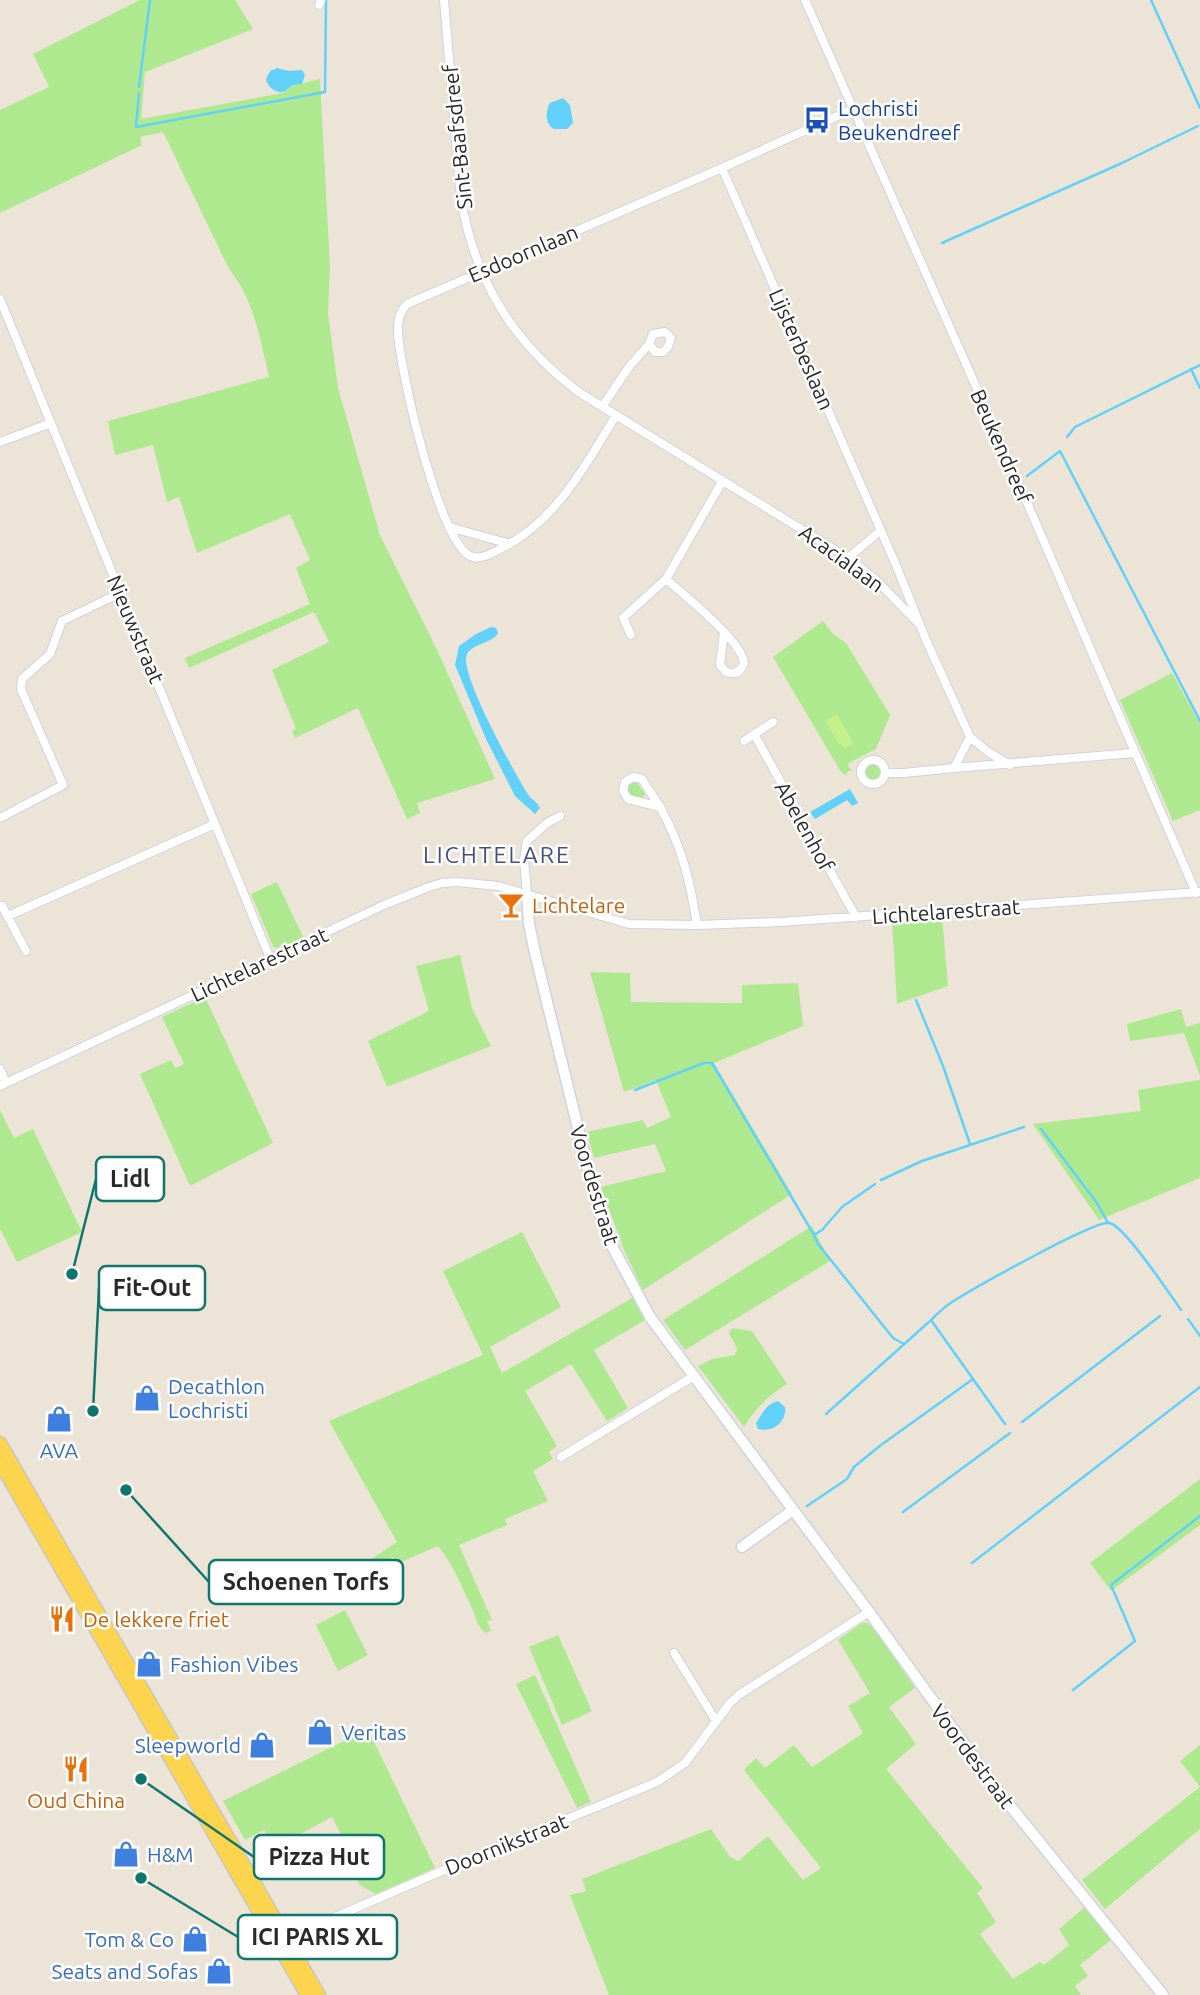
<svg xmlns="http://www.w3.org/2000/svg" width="1200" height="1995" font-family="Ubuntu,sans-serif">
<rect width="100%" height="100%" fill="#ede4d8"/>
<path fill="#aee98f" d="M140,0H235L253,29L145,72L141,119L283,93L292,86L320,79L330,267L328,313L338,388L380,535L438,652L495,779L417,803L420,813L407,819L358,708L295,738L292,731L296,729L272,670L329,642L314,612L189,668L185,658L310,604L296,568L310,560L290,514L197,553L179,497L167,502L153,445L115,455L108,421L269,377C260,337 254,300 228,267L163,132L140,137L142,145L0,213V110L49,87L33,54Z
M823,621L834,635L846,643L890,715L876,749L849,763L848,766L852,771H848L846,775L841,772L773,657Z
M1172,673L1200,724V810L1173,821L1120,700Z
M865 772a8 8 0 1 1 16 0a8 8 0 1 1-16 0Z
M632,781H636L645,794L643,798L629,796L626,786Z
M277,882L304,939L276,948L273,946L251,894Z
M942,916L948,986L897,1004L892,921Z
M460,955L472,1008L491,1046L387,1087L368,1041L429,1011L416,966Z
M590,972L630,973L631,1002L742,1003V985L798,983L803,1026L714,1063L792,1194L643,1290L624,1250L601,1187L666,1171L655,1144L594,1158L587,1132L643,1120L647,1128L671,1117L656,1080L624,1092Z
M205,997L273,1143L190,1186L140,1074L171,1060L175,1068L184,1064L162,1017Z
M1181,1009L1186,1027L1200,1023V1076L1184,1033L1130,1041L1127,1024Z
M1200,1080V1178L1099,1220L1033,1124L1141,1111L1138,1090Z
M0,1110L14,1138L33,1129L82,1232L17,1262L0,1229Z
M812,1226L830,1261L685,1350L663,1320Z
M522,1232L561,1307L490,1347L502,1373L634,1297L647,1319L594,1350L628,1408L607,1421L571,1364L525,1391L557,1446L549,1452L553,1459L533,1471L548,1501L505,1519L507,1525L459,1545L492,1620L487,1621L491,1631L485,1633C477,1626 476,1618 472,1608C462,1587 453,1564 438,1546L401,1562L393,1557L302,1605L397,1542L329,1421L483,1355L443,1271Z
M732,1328L752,1331L787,1384C768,1396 756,1407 744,1427L698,1366L712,1359L735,1355L737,1349L729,1333Z
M1200,1479V1525L1111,1591L1090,1563Z
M345,1610L368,1655L338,1671L316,1625Z
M862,1623H867L873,1627L915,1688L889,1707L916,1744L886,1769L983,1888L977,1893L996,1922L980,1934L1013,1979L1040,1962L1044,1965L1069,1945L1059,1929L1085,1907L1112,1939L1080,1965L1088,1976L1075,1986L1081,1995H609L570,1895L586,1891L582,1879L711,1829L730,1857L738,1861L768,1836L803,1880L821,1868L744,1770L756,1758L765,1768L794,1745L812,1767L863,1733L848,1706L870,1693L838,1640Z
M558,1635L592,1711L562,1725L529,1647Z
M535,1675L591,1802L577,1808L516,1684Z
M368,1729L435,1868L376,1894L360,1885L339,1847L345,1842L332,1817L274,1848L264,1830L245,1840L223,1801Z
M1200,1745V1829L1105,1909L1082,1880L1200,1787L1180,1761Z"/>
<path fill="#c5f18a" d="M837,714L853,743L845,748L838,743L826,721Z"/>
<path fill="#61d1f9" d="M277,68L289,71L302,70L305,75L302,84L293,85L284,92C276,93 268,88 266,79L270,71Z
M563,98L570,105L573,123L567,129H554C545,124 545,112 550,103Z
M491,627L496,628L498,633C492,644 473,643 467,654C458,672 515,773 527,793C531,800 537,801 540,808L535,814L515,796L486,739L455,665L459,646L476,634Z
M850,789L858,803L852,806L847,800L815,819L810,812Z
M778,1401L785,1407C787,1422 773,1433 758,1429L756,1423C762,1414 766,1404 778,1401Z"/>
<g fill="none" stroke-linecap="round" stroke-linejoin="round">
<path stroke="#61d1f9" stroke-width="2.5" d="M1151,0L1200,108
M139,87L150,0
M139,93L136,127L325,92L326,0
M942,243L1122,163L1198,126
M1191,369L1200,388
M1067,437L1075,427L1200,365
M1027,476L1060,451L1200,721
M916,1000L943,1066L970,1144
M635,1090L704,1063H712L814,1235L818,1244L893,1338L904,1344
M1041,1129L1097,1203L1108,1223
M881,1180L922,1161L1024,1127
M814,1235L822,1230L842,1207L875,1184
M1188,1319L1200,1336
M973,1379L1005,1424
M826,1414L930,1321
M1022,1422L1160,1316
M807,1506L847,1479L854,1467L881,1445L973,1379L931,1320C938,1313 944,1307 952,1302C971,1290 1096,1219 1110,1223C1126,1228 1169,1293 1181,1310
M903,1512L1010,1433
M972,1563L1200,1387
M1073,1690L1135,1641L1111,1585L1200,1516"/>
<g stroke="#ced2e3" stroke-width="10">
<path id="street" d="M444,0L461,200C476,282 512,342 580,393L848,558L876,580L920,625
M805,0L1016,477L1196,893
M319,5L321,0
M722,168L896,565L926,640L970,737L954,768L903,773H886
M0,299L270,958
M602,407L629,367L649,344L653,334L665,332L671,338L668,347L663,352H655L649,344
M616,415C585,467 554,524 498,550C490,554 482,559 473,557C441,552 397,361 398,328C398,318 400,311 407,304L722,168L853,109
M0,442L51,423
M449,527L510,544
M848,558L880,531
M666,579C684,595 742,641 744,663C741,672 735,675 726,672L720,665L724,632
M631,635L623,618L666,579L722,482
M754,734L856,917
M970,737L988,752L1010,765
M744,741L773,722
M861 772a12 12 0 1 1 24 0a12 12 0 1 1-24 0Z
M954,768L1134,753
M660,807L642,779L633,777L625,782L623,791L628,799L660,807C682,847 690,880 697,925
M0,818L63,785L21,689L22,679L50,654L62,621L120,593
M527,894L524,860L527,841L547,823L560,816
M2,906L26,951
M8,916L215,824
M0,1069L6,1083
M0,1086L384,905L426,888L442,883L457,882L498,886L629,924L697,925L781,922L1200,892
M561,1457L694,1376
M674,1653L716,1721
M284,1939L472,1858L657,1782L685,1763L730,1703L740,1694L869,1612"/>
</g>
<g stroke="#ced2e3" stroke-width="13">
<path id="secondary" d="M527,894L529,924L536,957L598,1210L611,1244L650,1317L869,1612L995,1787L1163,1995
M742,1547L793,1510"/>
</g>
<g stroke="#c7c7c7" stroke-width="15">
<path id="primary" d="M0,1443L319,1995
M0,1463L307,1995"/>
</g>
<use href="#street" stroke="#fff" stroke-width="8"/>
<use href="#secondary" stroke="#fff" stroke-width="10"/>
<use href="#primary" stroke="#fdd44d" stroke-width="12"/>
</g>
<defs>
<g id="bus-bare" transform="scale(2.1)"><path d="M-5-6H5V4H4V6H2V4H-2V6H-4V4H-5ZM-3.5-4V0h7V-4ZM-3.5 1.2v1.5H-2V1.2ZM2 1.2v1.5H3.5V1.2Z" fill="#1a4fb4" stroke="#fff" stroke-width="2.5" paint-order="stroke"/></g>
<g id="bar-bare" transform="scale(2.1)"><path d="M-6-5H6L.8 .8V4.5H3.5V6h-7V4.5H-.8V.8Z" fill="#e8710a" stroke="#fff" stroke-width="2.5" paint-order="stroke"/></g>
<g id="shop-bare" transform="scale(2.1)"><path d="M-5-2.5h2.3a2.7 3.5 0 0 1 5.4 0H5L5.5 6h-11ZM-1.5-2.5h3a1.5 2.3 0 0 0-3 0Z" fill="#3f7fe0" stroke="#fff" stroke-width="2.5" paint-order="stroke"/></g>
<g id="restaurant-bare" transform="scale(2.1)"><path d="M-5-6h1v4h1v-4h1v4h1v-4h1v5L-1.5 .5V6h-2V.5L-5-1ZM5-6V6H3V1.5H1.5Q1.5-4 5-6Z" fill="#e8710a" stroke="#fff" stroke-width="2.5" paint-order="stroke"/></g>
</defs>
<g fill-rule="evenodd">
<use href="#bus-bare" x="817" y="120"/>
<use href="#bar-bare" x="511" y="905"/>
<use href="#shop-bare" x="147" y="1398"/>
<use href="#shop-bare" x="59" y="1419"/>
<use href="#restaurant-bare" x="62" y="1619"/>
<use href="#shop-bare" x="149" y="1664"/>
<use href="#shop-bare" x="320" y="1732"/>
<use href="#shop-bare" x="262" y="1745"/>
<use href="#restaurant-bare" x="76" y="1769"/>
<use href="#shop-bare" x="126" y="1854"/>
<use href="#shop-bare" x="195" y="1939"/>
<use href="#shop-bare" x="219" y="1971"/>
</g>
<g text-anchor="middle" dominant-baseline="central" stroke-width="5" stroke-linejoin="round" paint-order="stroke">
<g font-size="21" fill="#164399" stroke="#fff" text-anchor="start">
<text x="838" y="108">Lochristi<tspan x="838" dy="24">Beukendreef</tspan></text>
</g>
<g font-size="21" fill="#292929" stroke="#fff">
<text transform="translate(457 137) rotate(-96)">Sint-Baafsdreef</text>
<text transform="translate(523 253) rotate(-23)">Esdoornlaan</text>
<text transform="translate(802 349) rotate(66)">Lijsterbeslaan</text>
<text transform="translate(1002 446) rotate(66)">Beukendreef</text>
<text transform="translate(842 558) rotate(36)">Acacialaan</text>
<text transform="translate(136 629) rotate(67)">Nieuwstraat</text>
<text transform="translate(805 826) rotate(61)">Abelenhof</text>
<text transform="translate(946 911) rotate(-4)">Lichtelarestraat</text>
<text transform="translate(259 964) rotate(-25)">Lichtelarestraat</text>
<text transform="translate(595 1185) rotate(73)">Voordestraat</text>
<text transform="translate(973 1756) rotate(53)">Voordestraat</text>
<text transform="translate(506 1844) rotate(-22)">Doornikstraat</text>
</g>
<g font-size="21" fill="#c56008" stroke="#fff" text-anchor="start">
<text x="532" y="905">Lichtelare</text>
<text x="83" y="1619">De lekkere friet</text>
<text x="76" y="1800" text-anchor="middle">Oud China</text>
</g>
<g font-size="21" fill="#366cbe" stroke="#fff" text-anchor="start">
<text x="168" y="1386">Decathlon<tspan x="168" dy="24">Lochristi</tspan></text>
<text x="59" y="1450" text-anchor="middle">AVA</text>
<text x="170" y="1664">Fashion Vibes</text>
<text x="341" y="1732">Veritas</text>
<text x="241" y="1745" text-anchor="end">Sleepworld</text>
<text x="147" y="1854">H&amp;M</text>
<text x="174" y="1939" text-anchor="end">Tom &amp; Co</text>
<text x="198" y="1971" text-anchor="end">Seats and Sofas</text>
</g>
<g font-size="23" letter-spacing="2" fill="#454f7d" stroke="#fff">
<text x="497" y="854">LICHTELARE</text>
</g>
</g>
<path fill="none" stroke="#0f766e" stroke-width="2.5" d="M72 1274L96 1179M93 1411L99 1288M126 1490L209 1582M141 1779L254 1857M141 1878L238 1937"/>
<g fill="#0f766e" stroke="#fff" stroke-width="2.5">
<circle cx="72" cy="1274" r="7"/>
<circle cx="93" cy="1411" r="7"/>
<circle cx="126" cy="1490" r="7"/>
<circle cx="141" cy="1779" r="7"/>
<circle cx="141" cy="1878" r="7"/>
</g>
<g fill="#fff" stroke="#0f766e" stroke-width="2.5">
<rect x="96" y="1157" width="68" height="44" rx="7"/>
<rect x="99" y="1266" width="106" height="44" rx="7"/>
<rect x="209" y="1560" width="194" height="44" rx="7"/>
<rect x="254" y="1835" width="130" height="44" rx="7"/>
<rect x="238" y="1915" width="159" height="44" rx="7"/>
</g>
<g font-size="23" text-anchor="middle" font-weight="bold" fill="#292929">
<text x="130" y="1187">Lidl</text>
<text x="152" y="1296">Fit-Out</text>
<text x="306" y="1590">Schoenen Torfs</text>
<text x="319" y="1865">Pizza Hut</text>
<text x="317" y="1945">ICI PARIS XL</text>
</g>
</svg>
